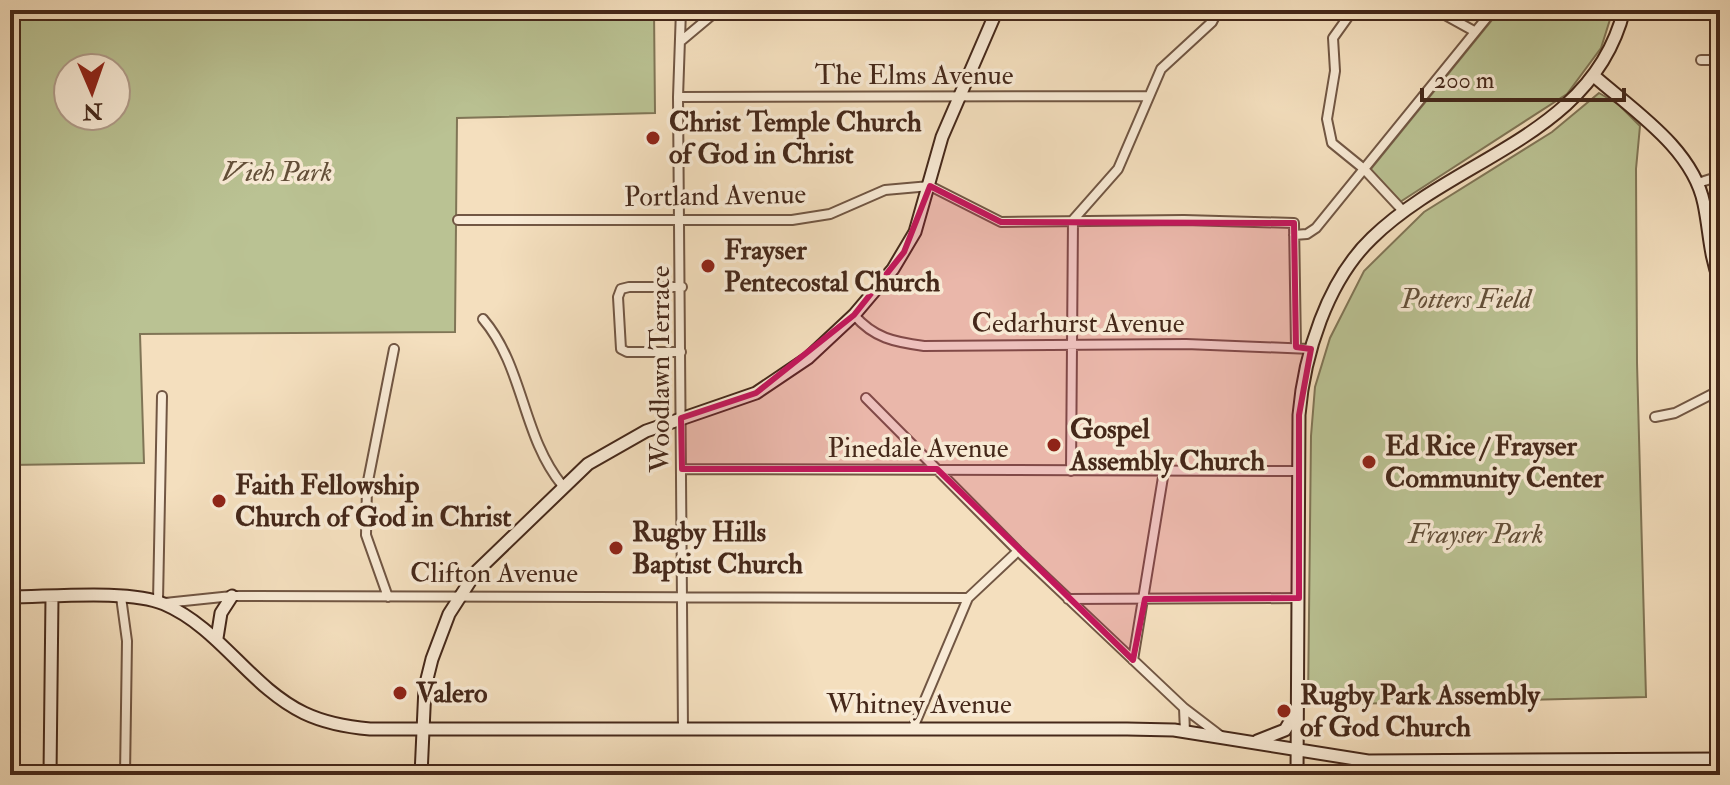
<svg xmlns="http://www.w3.org/2000/svg" width="1730" height="785" font-family="'IM FELL Double Pica',serif">
<rect width="100%" height="100%" fill="#f4dfbe"/>
<filter id="stains"><feTurbulence type="fractalNoise" baseFrequency=".0025" numOctaves="4"/><feColorMatrix values="0 0 0 0 .2 0 0 0 0 .09 0 0 0 0 .02 0 0 0 .5 -.17"/></filter>
<radialGradient id="worn" r=".72"><stop offset=".6" stop-color="#630" stop-opacity="0"/><stop offset="1" stop-color="#630" stop-opacity=".3"/></radialGradient>
<path fill="#bac293" stroke="#807556" stroke-width="2" fill-rule="evenodd" d="M10,10H654L655,113L457,118L455,332L140,334L144,463L10,465ZM68,68H116V116H68Z
M1500,10H1613L1601,48L1567,94L1400,202L1370,170Z
M1599,93L1618,104L1640,126L1636,169L1637,363L1646,697L1308,705L1311,436L1315,387L1330,338L1364,271L1424,212L1552,132Z"/>
<g fill="none" stroke-linecap="round" stroke-linejoin="round">
<g stroke="#715643" stroke-width="12">
<path id="street" d="M681,10L678,97L683,729
M1353,10L1333,38L1335,71L1327,119L1332,143L1364,169L1404,212
M1436,10L1474,31
M681,41L718,10
M1701,60H1720
M678,97L1149,96
M1698,183L1720,176
M458,220H792L830,214L885,190L930,186L1001,222L1184,220L1294,223L1296,347
M1294,235L1307,234L1316,228L1493,10
M854,315C874,338 894,342 924,346L1186,344L1311,349
M483,319C524,367 522,436 562,485
M681,352H627L621,349L618,297L621,289L629,287H682
M866,398L1018,551L1184,708
M1655,417L1675,413L1720,390
M682,469L1298,471
M1071,471L1073,220L1118,169L1161,69L1212,22L1218,10
M121,597L127,641L125,775
M388,597L366,535L367,486L394,349
M1068,599L1299,598
M158,601L162,396
M165,603L232,596L968,598
M1133,660L1164,471
M913,728L968,598L1018,551
M1185,732L1184,708L1222,737
M1719,775L1720,771"/>
</g>
<g stroke="#45281a" stroke-width="15">
<path id="secondary" d="M1594,76C1634,111 1693,149 1704,204C1710,233 1709,253 1720,282
M10,597C49,597 130,589 164,604C220,628 250,687 304,713C325,723 347,727 370,729H1127L1174,730L1368,761L1720,759
M217,638L221,613L232,596
M1257,741L1285,730L1295,713
M50,775L52,597
M421,775L425,687L432,659L449,614L476,572L588,464L646,431L756,393L808,358L854,315L893,269L915,232L942,137L997,10
M1297,775L1299,415C1304,355 1327,281 1372,238C1455,157 1593,136 1624,10"/>
</g>
<use href="#street" stroke="#f8ead5" stroke-width="8"/>
<use href="#secondary" stroke="#f8ead5" stroke-width="11"/>
</g>
<path fill="#c2185b" fill-opacity="0.2" stroke="#c2185b" stroke-width="6" stroke-linejoin="round" d="M930,186L1001,222L1294,223L1296,347L1311,349L1299,415V598L1145,599L1133,660L937,469H682L681,418L756,393L854,315L904,252Z"/>
<g fill="#8f2418" stroke="#f8ead5" stroke-width="3">
<circle cx="653" cy="138" r="8"/>
<circle cx="708" cy="266" r="8"/>
<circle cx="1054" cy="445" r="8"/>
<circle cx="1369" cy="462" r="8"/>
<circle cx="219" cy="501" r="8"/>
<circle cx="616" cy="548" r="8"/>
<circle cx="400" cy="693" r="8"/>
<circle cx="1284" cy="711" r="8"/>
</g>
<g text-anchor="middle" dominant-baseline="central" stroke-width="7" stroke-linejoin="round" paint-order="stroke">
<g font-size="28" fill="#45281a" stroke="#f8ead5">
<text x="914" y="75">The Elms Avenue</text>
<text transform="translate(715 196) rotate(-1)">Portland Avenue</text>
<text x="1078" y="323">Cedarhurst Avenue</text>
<text transform="translate(660 369) rotate(-90)">Woodlawn Terrace</text>
<text x="918" y="448">Pinedale Avenue</text>
<text x="494" y="573">Clifton Avenue</text>
<text x="919" y="704">Whitney Avenue</text>
</g>
<g font-size="28" font-weight="bold" fill="#45281a" stroke="#f8ead5" text-anchor="start">
<text x="669" y="122">Christ Temple Church<tspan x="669" dy="32">of God in Christ</tspan></text>
<text x="724" y="250">Frayser<tspan x="724" dy="32">Pentecostal Church</tspan></text>
<text x="1070" y="429">Gospel<tspan x="1070" dy="32">Assembly Church</tspan></text>
<text x="1385" y="446">Ed Rice / Frayser<tspan x="1385" dy="32">Community Center</tspan></text>
<text x="235" y="485">Faith Fellowship<tspan x="235" dy="32">Church of God in Christ</tspan></text>
<text x="632" y="532">Rugby Hills<tspan x="632" dy="32">Baptist Church</tspan></text>
<text x="416" y="693">Valero</text>
<text x="1300" y="695">Rugby Park Assembly<tspan x="1300" dy="32">of God Church</tspan></text>
</g>
<g font-size="28" font-style="italic" fill="#624e38" stroke="#f8ead5">
<text x="277" y="172">Vieh Park</text>
<text x="1466" y="299">Potters Field</text>
<text x="1476" y="534">Frayser Park</text>
</g>
</g>
<rect width="1730" height="785" fill="none" stroke="#f4dfbe" stroke-width="40"/>
<rect x="12" y="12" width="1706" height="761" fill="none" stroke="#45281a" stroke-width="4"/>
<rect x="20" y="20" width="1690" height="745" fill="none" stroke="#45281a" stroke-width="2"/>
<g transform="translate(92 92) rotate(178)"><circle r="38" fill="#f8ead5" stroke="#b09c8a" stroke-width="2"/>
<path d="M0-6L14 30L0 20L-14 30Z" fill="#8f2418"/>
<text y="-12" font-size="22" font-weight="bold" text-anchor="middle" fill="#45281a">N</text>
</g>
<path d="M1422 88v12h202v-12" fill="none" stroke="#45281a" stroke-width="4"/>
<text x="1434" y="88" font-size="24" fill="#45281a" stroke="#f8ead5" stroke-width="6" paint-order="stroke">200 m</text>
<rect width="100%" height="100%" filter="url(#stains)"/>
<rect width="100%" height="100%" fill="url(#worn)"/>
</svg>
